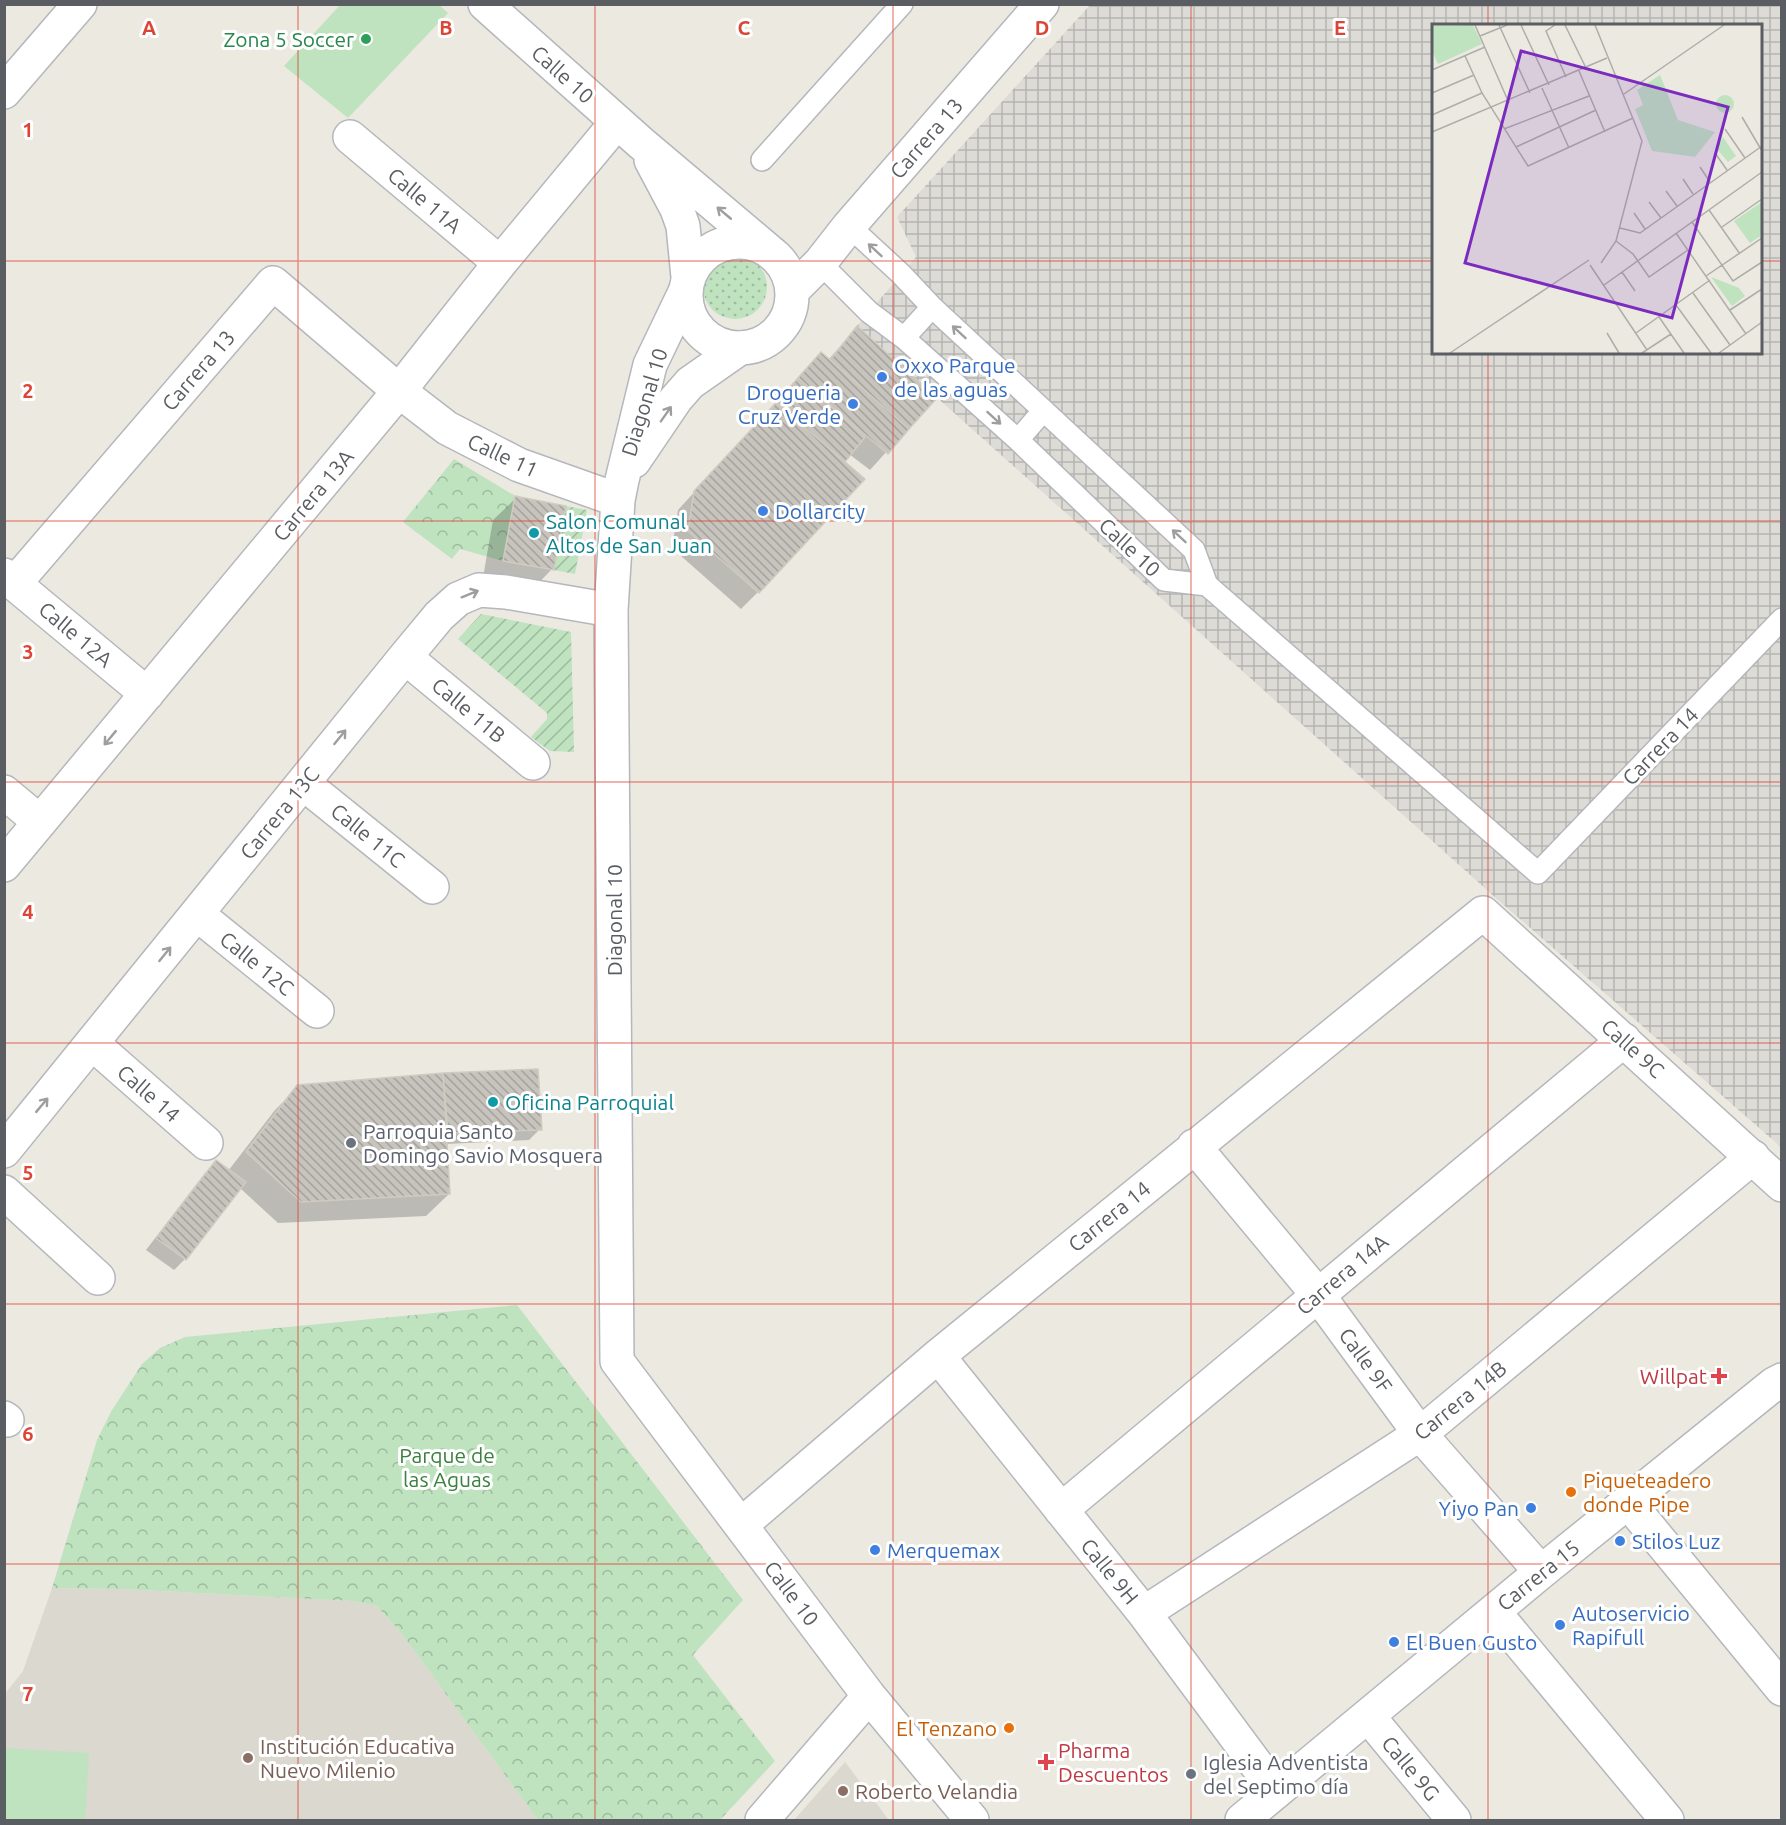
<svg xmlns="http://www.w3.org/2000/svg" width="1786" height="1825" font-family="Ubuntu,sans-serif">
<defs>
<pattern id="industrial-grid" width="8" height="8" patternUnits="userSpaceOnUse" patternTransform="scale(1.5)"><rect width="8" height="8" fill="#dddbd6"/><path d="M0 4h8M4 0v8" fill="none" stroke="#b6b5b1"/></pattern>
<pattern id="grass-dots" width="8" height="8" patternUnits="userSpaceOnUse" patternTransform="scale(1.5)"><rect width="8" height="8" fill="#bfe2bf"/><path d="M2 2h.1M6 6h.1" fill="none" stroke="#9eba9f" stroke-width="1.8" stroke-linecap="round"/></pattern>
<pattern id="park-crowns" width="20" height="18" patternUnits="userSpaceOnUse" patternTransform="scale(1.5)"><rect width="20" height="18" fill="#bfe2bf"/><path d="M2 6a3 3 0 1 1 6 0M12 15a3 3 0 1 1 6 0" fill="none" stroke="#9eba9f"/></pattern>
<pattern id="garden-furrows" width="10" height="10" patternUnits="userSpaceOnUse" patternTransform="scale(1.5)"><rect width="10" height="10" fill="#bfe2bf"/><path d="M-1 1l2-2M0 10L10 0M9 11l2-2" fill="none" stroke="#9eba9f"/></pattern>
<pattern id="building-back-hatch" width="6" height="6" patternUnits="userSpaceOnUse" patternTransform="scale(1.5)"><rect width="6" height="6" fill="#c7c4be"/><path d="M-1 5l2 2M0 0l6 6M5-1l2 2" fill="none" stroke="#a5a29e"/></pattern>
</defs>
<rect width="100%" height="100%" fill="#ece9e1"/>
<path fill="url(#industrial-grid)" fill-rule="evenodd" d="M1090,5H1781V1147L1497,899L857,326L916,257L897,217ZM1434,26H1760V352H1434Z"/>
<path fill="#dbd8cf" d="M52,1588L121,1589L353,1601L377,1606L402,1634L538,1820H5L4,1695L23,1671Z
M845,1762L889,1820H794Z"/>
<path fill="url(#grass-dots)" d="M703 287a32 32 0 1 1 64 0a32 32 0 1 1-64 0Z"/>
<path fill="url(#park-crowns)" d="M454,459L515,496L503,561L460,549L452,559L403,522Z
M517,1305L743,1600L693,1655L775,1761L720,1820H538L402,1634L377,1606L353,1601L121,1589L52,1588L97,1440L112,1410L142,1364L160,1348L185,1337Z"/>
<path fill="url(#garden-furrows)" d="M566,506L587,510L575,574L554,570Z
M481,614L571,632L574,752L550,751L531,737L547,719V713L458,639Z"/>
<path fill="#bfe2bf" d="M340,5H439L448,13L348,118L284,66Z
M5,1748L89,1753L85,1820H5Z"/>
<path fill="#0003" d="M857,328L935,398L870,470L849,454L758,592L741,609L672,548L678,510L804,371L821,354L828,360Z
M516,498L552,569L530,592L482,583L493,520Z
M443,1075L540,1129L529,1140L446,1144L449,1194L426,1216L278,1223L240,1188L185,1259L174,1270L146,1250L205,1173L216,1162L228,1171L275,1110L298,1087Z"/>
<path fill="url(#building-back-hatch)" stroke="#d0cbc0" stroke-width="1.5" d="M857,326L937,398L909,429L830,360Z
M821,352L909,429L888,454L798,378Z
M798,378L865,437L845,462L776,403Z
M776,403L865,479L759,593L688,531L694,491Z
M515,496L566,506L554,570L503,561Z
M538,1069L542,1130L448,1133L443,1073Z
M443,1073L450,1194L301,1202L246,1152L297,1085Z
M216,1160L246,1182L186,1260L156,1238Z"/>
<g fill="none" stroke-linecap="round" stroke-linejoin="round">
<g stroke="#b4b7bb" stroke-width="24">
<path id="lane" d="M762,160L902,4
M849,226L901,274L932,307L1194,550L1207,585
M820,263L869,312L904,338L1018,440L1164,580L1207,585L1538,873L1782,619
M904,338L932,307
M1018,440L1043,411"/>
</g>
<g stroke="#b4b7bb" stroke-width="36">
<path id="street" d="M4,92L80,4
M350,137L500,263
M685,292L650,365L622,480L618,500L611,610L617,1361L869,1696L972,1820
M634,461L676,399L690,383L740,348
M4,575L147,694
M15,583L273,283L399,391L447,428L519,465L618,500
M405,657L533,763
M303,783L432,887
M4,792L40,822
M4,865L399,391L500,263L617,122
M197,914L317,1011
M93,1044L206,1143
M1194,1146L1318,1295L1420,1434L1541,1572
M4,1151L405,657L439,616L458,599L479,590L506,592L611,610
M4,1192L98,1278
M938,1356L1144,1613L1276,1791
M4,1418L7,1420
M1628,1502L1782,1689
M1061,1510L1624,1040
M741,1525L938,1356L1483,913L1782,1185
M1494,1612L1667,1820
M1144,1613L1420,1434L1753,1157
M1368,1716L1454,1820
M762,1820L869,1696
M1242,1820L1541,1572L1774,1384L1782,1380"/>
</g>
<g stroke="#b3b6bb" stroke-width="36">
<path id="secondary" d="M485,4L641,143L769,251
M651,160L677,209L683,226L688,277
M686 295a53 53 0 1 1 106 0a53 53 0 1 1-106 0Z
M792,291L820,263L849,226L1042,4"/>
</g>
<use href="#lane" stroke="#fff" stroke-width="21"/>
<use href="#street" stroke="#fff" stroke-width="33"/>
<use href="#secondary" stroke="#fff" stroke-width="33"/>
</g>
<defs><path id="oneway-shaft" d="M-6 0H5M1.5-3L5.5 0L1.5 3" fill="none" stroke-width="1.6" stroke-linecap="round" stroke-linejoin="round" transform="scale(1.5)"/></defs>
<g stroke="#9c9ea0">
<use href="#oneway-shaft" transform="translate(724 213) rotate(-140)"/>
<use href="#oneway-shaft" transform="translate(875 250) rotate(-137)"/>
<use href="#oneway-shaft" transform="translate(959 332) rotate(-137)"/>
<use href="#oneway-shaft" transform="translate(666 414) rotate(-55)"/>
<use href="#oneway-shaft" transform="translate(994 418) rotate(42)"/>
<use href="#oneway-shaft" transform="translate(1179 536) rotate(-137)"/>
<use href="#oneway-shaft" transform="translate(470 594) rotate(-22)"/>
<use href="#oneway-shaft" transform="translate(340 737) rotate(-51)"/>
<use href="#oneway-shaft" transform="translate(110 738) rotate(130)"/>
<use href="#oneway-shaft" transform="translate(165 954) rotate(-51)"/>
<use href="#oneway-shaft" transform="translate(42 1105) rotate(-50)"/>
</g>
<path fill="none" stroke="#dc4536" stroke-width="1.5" stroke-opacity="0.55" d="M298,4V1820M595,4V1820M893,4V1820M1191,4V1820M1488,4V26M4,261H1434M1760,261H1782M1488,352V1820M4,521H1782M4,782H1782M4,1043H1782M4,1304H1782M4,1564H1782"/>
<circle fill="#2e9e5b" stroke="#fff" stroke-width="2" cx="366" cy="39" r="6"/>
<g fill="#3f7fe0" stroke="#fff" stroke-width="2">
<circle cx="882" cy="377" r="6"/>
<circle cx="853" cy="404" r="6"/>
<circle cx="763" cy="511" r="6"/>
<circle cx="1531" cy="1508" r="6"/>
<circle cx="1620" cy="1541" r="6"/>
<circle cx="875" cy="1550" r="6"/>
<circle cx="1560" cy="1625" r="6"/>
<circle cx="1394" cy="1642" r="6"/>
</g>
<g fill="#0f9aa8" stroke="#fff" stroke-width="2">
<circle cx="534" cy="533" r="6"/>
<circle cx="493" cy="1102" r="6"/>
</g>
<g fill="#6b7280" stroke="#fff" stroke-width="2">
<circle cx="351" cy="1143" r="6"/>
<circle cx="1191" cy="1774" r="6"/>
</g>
<g fill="#e0444e" stroke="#fff" stroke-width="2">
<path d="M1716 1367h6v6h6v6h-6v6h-6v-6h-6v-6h6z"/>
<path d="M1043 1753h6v6h6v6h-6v6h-6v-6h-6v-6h6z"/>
</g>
<g fill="#e8710a" stroke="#fff" stroke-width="2">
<circle cx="1571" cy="1492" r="6"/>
<circle cx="1009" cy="1728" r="6"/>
</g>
<g fill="#8d6e63" stroke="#fff" stroke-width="2">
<circle cx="248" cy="1758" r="6"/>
<circle cx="843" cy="1791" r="6"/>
</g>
<g text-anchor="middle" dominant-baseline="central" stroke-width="6" stroke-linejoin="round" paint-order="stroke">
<g font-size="21" fill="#27864d" stroke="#fff" text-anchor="end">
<text x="354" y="39">Zona 5 Soccer</text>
</g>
<g font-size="21" fill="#5a5d61" stroke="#fff">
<text transform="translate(563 74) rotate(42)">Calle 10</text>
<text transform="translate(926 138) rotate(-49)">Carrera 13</text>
<text transform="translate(425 200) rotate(40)">Calle 11A</text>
<text transform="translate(198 370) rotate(-49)">Carrera 13</text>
<text transform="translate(644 402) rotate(-73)">Diagonal 10</text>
<text transform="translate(503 455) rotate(25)">Calle 11</text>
<text transform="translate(313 495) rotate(-50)">Carrera 13A</text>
<text transform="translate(1130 547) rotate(43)">Calle 10</text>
<text transform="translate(76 634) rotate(40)">Calle 12A</text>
<text transform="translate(469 710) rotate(40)">Calle 11B</text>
<text transform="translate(1660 746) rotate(-46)">Carrera 14</text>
<text transform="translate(279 813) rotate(-51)">Carrera 13C</text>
<text transform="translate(368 835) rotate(39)">Calle 11C</text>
<text transform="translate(614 920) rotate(-90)">Diagonal 10</text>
<text transform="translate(257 963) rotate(39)">Calle 12C</text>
<text transform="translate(1633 1048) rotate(42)">Calle 9C</text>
<text transform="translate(149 1093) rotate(41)">Calle 14</text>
<text transform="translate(1109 1216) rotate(-39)">Carrera 14</text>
<text transform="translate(1342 1274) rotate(-40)">Carrera 14A</text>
<text transform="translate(1366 1360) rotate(54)">Calle 9F</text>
<text transform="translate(1460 1400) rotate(-39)">Carrera 14B</text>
<text transform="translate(1110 1571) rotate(51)">Calle 9H</text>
<text transform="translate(1538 1575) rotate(-39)">Carrera 15</text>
<text transform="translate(792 1593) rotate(53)">Calle 10</text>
<text transform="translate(1411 1768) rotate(50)">Calle 9G</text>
</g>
<g font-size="21" fill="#366cbe" stroke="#fff" text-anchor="start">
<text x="894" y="365">Oxxo Parque<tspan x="894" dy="24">de las aguas</tspan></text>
<text x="841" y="392" text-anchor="end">Drogueria<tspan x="841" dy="24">Cruz Verde</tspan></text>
<text x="775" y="511">Dollarcity</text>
<text x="1519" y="1508" text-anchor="end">Yiyo Pan</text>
<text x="1632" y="1541">Stilos Luz</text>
<text x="887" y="1550">Merquemax</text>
<text x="1572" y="1613">Autoservicio<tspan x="1572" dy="24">Rapifull</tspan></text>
<text x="1406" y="1642">El Buen Gusto</text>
</g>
<g font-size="21" fill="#0d838f" stroke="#fff" text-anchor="start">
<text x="546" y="521">Salon Comunal<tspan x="546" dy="24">Altos de San Juan</tspan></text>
<text x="505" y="1102">Oficina Parroquial</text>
</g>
<g font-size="21" fill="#5b616d" stroke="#fff" text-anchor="start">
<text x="363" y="1131">Parroquia Santo<tspan x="363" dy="24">Domingo Savio Mosquera</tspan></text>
<text x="1203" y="1762">Iglesia Adventista<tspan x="1203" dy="24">del Septimo día</tspan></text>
</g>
<g font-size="21" fill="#be3a42" stroke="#fff" text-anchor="end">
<text x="1707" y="1376">Willpat</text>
<text x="1058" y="1750" text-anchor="start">Pharma<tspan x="1058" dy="24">Descuentos</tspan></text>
</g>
<g font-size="21" fill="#3a803e" stroke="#fff">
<text x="447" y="1455">Parque de<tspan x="447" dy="24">las Aguas</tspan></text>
</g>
<g font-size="21" fill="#c56008" stroke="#fff" text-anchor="start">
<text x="1583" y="1480">Piqueteadero<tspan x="1583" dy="24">donde Pipe</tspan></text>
<text x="997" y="1728" text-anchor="end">El Tenzano</text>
</g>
<g font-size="21" fill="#785e54" stroke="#fff" text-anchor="start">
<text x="260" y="1746">Institución Educativa<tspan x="260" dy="24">Nuevo Milenio</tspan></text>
<text x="855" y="1791">Roberto Velandia</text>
</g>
</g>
<g transform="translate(1432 24)">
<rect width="330" height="330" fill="#ece9e1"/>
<path d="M41,1L50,20L6,40L0,27V2ZM228,51L246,96L283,108L263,133L220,127L203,85L211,81L205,66ZM291,113L304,132L296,138L285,125ZM330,178V211L318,219L302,197ZM279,253L307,264L313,272L300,282Z" fill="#bfe2bf"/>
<path d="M284 80a9 9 0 1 1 18 0a9 9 0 1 1-18 0ZM329,183L330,205L325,208L314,193Z" fill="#bfe2bf"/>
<path fill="none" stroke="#aeadaa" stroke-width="1.5" d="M43,1L77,79M67,1L98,69M89,1L117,61M123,1L114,7L134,53M133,1L154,44M163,1L210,117L184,217L169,239M48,12L75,1M33,32L50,69L96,142L201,94M0,46L53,23M147,47L173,108M110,64L137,124M0,69L42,51M192,70L292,1M0,91L50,69M310,93L330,127M72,105L157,72M293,105L313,134M0,108L175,34M84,123L164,86M283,129L295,146M268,143L278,158M251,155L261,170M234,167L245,182M217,178L229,194M277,186L308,230M202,189L213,205M260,198L301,257L330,238M290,203L330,175M188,204L208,209L330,122M244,209L314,310M184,217L201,230L217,253L256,226M158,241L215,326M190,248L203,267M274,252L330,214M172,261L330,148M261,269L298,321M244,281L279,329M298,286L330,265M227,293L252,329M175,309L187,329M204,309L278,256M18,329L157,236M210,329L239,310M287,329L330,298"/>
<path fill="#7b2cbf" fill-opacity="0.15" stroke="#7b2cbf" stroke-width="3" d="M89,27L296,83L240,294L33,239Z"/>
<rect width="330" height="330" fill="none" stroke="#5a5d61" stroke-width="3"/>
</g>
<g font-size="20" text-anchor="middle" font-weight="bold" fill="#dc4536" stroke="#fff" stroke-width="6" stroke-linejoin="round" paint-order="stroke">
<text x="149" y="35">A</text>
<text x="446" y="35">B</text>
<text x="744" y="35">C</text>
<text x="1042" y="35">D</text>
<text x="1340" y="35">E</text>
<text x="28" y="137">1</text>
<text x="28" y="398">2</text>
<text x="28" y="659">3</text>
<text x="28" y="919">4</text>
<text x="28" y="1180">5</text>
<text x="28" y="1441">6</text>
<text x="28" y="1701">7</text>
</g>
<rect width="1786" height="1825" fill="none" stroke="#5a5d61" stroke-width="12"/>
</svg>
